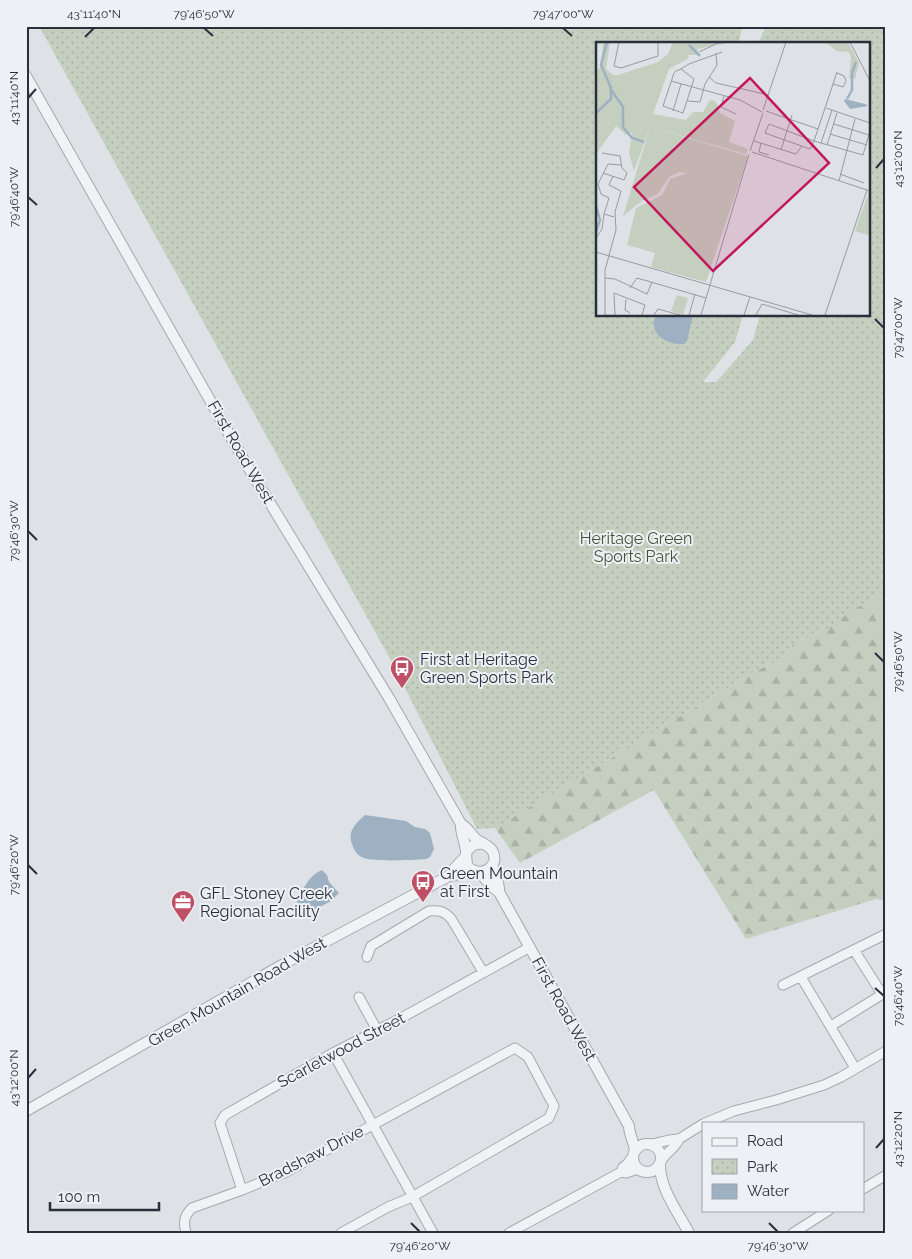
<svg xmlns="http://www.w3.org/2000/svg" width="912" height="1259" font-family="Raleway,sans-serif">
<defs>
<pattern id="forest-firs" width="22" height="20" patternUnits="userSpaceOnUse" patternTransform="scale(1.25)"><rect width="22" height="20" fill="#c4cfc0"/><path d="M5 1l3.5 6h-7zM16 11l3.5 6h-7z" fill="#a8b2a6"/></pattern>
<pattern id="park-dots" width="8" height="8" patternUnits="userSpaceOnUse" patternTransform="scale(1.25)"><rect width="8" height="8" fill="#c4cfc0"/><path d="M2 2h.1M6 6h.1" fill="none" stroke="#a8b2a6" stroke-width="1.8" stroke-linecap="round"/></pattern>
</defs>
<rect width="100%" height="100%" fill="#dee2e6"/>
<path fill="url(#forest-firs)" d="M886,591V901L876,899L746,939L654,790L520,863L495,828L757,670C773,664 787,657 794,642L824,631L849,612Z"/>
<path fill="url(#park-dots)" d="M39,26H743L738,44H597V315H743L735,342L703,382H716L753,340L760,315H868V44H758L766,26H886V591L853,610L824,631L794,642C787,657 773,664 757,670L495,828L477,829L388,655Z"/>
<path fill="#9db1c2" d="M656,315H693L687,341L684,344C667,345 647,334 656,315Z
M365,815L406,821L415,827L425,829L430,833L434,849L430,857L426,859C413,860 375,862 364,858C357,856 354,850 352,844C347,831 356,823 365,815Z
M322,870L327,875L329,882L339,893L331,901L305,915L301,913L297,901C303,889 309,875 322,870Z"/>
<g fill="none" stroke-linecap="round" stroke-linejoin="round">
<g stroke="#a4a9af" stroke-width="11">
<path id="minor" d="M854,950L882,994
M367,957L371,946L429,911C439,910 445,911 452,920L483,972
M801,977L855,1068
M783,985L886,934
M359,997L377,1030
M831,1026L886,992
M333,1053L433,1233
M705,1123L734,1111L776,1100L824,1085L841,1077L886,1051
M652,1144C660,1143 672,1138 679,1139L703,1124
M662,1160C666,1152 677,1147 679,1139
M621,1172L623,1167L627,1164L633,1156
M863,1189L886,1175
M242,1190L220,1123L225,1115L333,1053L403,1017L530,947
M186,1233C183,1222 184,1216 192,1208L242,1190L284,1173L515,1048L528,1057L554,1106L549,1118L412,1197L388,1207L341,1233
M509,1233L621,1172L626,1173L638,1169
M793,1233L829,1210"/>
</g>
<g stroke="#a4a9af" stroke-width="12">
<path id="tertiary" d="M26,76L245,462L389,698L461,824C460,833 466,843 466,853
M461,824C468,828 470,833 475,838C480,843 490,845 493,852C500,868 479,879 467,866L466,853C470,846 475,843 484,844
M492,865C494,874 500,882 499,892
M478,872C486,878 491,888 499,892L629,1126C629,1134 634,1142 635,1151
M449,876L453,870L465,857
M26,1111L289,961L449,876L474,871
M633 1158a14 14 0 1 1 28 0a14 14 0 1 1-28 0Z
M660,1165C660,1189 678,1212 689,1233"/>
</g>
<use href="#minor" stroke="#f0f2f5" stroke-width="9"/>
<use href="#tertiary" stroke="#f0f2f5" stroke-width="10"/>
</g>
<path fill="none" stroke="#29303b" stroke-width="2" d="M204,28L213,36M563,28L572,36M85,37L94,28M28,98L36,89M876,168L884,159M28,197L37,205M875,319L884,328M28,531L37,540M875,653L884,662M28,865L37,874M875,988L884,996M28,1078L36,1069M876,1148L884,1139M411,1223L420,1232M769,1223L778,1232"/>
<defs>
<g id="bus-pin" transform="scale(1.25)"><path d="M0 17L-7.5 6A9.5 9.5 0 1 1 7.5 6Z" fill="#bf4f65" stroke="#edf0f4"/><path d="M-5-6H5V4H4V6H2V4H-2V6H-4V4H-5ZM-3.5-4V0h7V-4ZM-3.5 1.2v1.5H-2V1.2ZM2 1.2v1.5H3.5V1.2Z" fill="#fff"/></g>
<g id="office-pin" transform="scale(1.25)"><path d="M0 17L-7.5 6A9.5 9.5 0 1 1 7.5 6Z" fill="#bf4f65" stroke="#edf0f4"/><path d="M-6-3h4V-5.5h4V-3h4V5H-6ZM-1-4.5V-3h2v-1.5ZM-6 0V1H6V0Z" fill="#fff"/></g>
</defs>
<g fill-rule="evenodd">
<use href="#bus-pin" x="402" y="668"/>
<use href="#bus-pin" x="423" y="882"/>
<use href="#office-pin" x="183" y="902"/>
</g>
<g text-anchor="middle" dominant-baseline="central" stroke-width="4" stroke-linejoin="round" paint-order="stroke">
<g font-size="16" fill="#29303b" stroke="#edf0f4">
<text transform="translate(241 452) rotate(60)">First Road West</text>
<text transform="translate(237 992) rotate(-30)">Green Mountain Road West</text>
<text transform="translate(564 1009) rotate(61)">First Road West</text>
<text transform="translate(341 1050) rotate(-28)">Scarletwood Street</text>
<text transform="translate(311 1156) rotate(-27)">Bradshaw Drive</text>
</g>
<g font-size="16" fill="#3f5538" stroke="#edf0f4">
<text x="636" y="538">Heritage Green<tspan x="636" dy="18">Sports Park</tspan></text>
</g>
<g font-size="16" fill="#29303b" stroke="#edf0f4" text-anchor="start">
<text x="420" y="659">First at Heritage<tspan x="420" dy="18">Green Sports Park</tspan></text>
<text x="440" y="873">Green Mountain<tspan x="440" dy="18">at First</tspan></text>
<text x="200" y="893">GFL Stoney Creek<tspan x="200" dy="18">Regional Facility</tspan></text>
</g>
</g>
<g transform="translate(596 42)">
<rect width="274" height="274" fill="#dee2e6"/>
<path d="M273,149H274V194L259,189Z" fill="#c4cfc0"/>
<path d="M7,0H14L10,27L17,33H22L62,20L72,12L77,0H135L101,7L103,13H92L93,16L73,27L57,72L90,78L97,70H107L114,58L120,59L124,71L139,79L133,100L152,107L150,112L54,85L38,129L33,111L36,91L30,93L20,84L0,112V29L5,25ZM229,0H252L263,21L259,37L253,36L255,17L253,10L241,9Z" fill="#c4cfc0"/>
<path d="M54,85L152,114L110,240L55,225L59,211L31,203L40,166L66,153L74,137L91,131L83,130L73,135L62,152L46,159L27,174ZM81,253L92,256L87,273L75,269Z" fill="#c4cfc0"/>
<path d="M249,57L269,62L272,64L254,67L248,59Z" fill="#9db1c2"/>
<path fill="none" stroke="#9db1c2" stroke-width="2.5" d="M93,3L104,14M16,49L27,65V85L36,96L48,100M251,57L256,48V31L260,20M0,71L15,57V46L5,23L11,0M0,164L4,178L0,190"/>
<path fill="none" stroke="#969ba2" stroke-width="1" d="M23,0L18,24L25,26L62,14V0M254,0L274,39M103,10L122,1L138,0M85,27L98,37L87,71L67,64L78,31L80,29L85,27L93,22L126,10M241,30L218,99L214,107L169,91L173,82L218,99L267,113L274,89M113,35L120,41L173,53M75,39L144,58L166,70M237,42L247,45L250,39L248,34L241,31M128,54L125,65L140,72M92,59L104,60L109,42L121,23L120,11M230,66L274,81M167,68L190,0M77,69L85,42M170,69L222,87M238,82L273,93M234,92L271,103M158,99L200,112L206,104M165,101L163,110L173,113M225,101L236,68M231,103L241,71M185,108L196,73M154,109L167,71M156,110L274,149M6,111L24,114L26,126L31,131L28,138L7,131M244,132L268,141M243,139L259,77M18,175L8,172L13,156L5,152L2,142L12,122L25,123M0,196L6,187L8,172M0,210L216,273M9,236L19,237L51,252L56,240M34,246L41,236L110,256M30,257L29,268L34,271M9,273V228L20,188L19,170L25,149L13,143L17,134M19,273L18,251L49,263L46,273M58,273L62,267L84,273M93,273L99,252M105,273L153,112M148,273L154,255M160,273L166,262L202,273M229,273L271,148"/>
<path fill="#c2185b" fill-opacity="0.15" stroke="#c2185b" stroke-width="2.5" d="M154,36L233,121L117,229L38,145Z"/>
<rect width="274" height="274" fill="none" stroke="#29303b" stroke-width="2.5"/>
</g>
<rect width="912" height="1259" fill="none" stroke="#edf0f4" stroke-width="55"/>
<rect x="702" y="1122" width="162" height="90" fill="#edf0f4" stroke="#9fa3aa"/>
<rect x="712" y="1138" width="25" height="8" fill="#f0f2f5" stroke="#9fa3aa"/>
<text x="747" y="1146" font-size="15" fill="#29303b">Road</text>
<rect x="712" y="1159" width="25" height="15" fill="url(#park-dots)" stroke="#9fa3aa"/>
<text x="747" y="1172" font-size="15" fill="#29303b">Park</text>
<rect x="712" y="1184" width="25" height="15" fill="#9db1c2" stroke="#9fa3aa"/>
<text x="747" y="1196" font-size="15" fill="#29303b">Water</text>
<path d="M50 1202v8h109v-8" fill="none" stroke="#29303b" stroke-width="2.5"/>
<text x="58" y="1202" font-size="15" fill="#29303b" stroke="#edf0f4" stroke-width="4" paint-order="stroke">100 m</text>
<rect x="28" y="28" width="856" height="1204" fill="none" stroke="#29303b" stroke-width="2"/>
<g font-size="12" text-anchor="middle" fill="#29303b">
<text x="94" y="18">43°11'40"N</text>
<text x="204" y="18">79°46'50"W</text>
<text x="563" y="18">79°47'00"W</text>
<text transform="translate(14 98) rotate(-90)" y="4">43°11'40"N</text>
<text transform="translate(898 159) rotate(-90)" y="4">43°12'00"N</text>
<text transform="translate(14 197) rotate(-90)" y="4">79°46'40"W</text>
<text transform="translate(898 328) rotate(-90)" y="4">79°47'00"W</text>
<text transform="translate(14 531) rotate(-90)" y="4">79°46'30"W</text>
<text transform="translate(898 662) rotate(-90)" y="4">79°46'50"W</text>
<text transform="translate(14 865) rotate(-90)" y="4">79°46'20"W</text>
<text transform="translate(898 996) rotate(-90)" y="4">79°46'40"W</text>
<text transform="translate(14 1078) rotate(-90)" y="4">43°12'00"N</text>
<text transform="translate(898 1139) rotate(-90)" y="4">43°12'20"N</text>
<text x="420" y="1250">79°46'20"W</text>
<text x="778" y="1250">79°46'30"W</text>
</g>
</svg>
